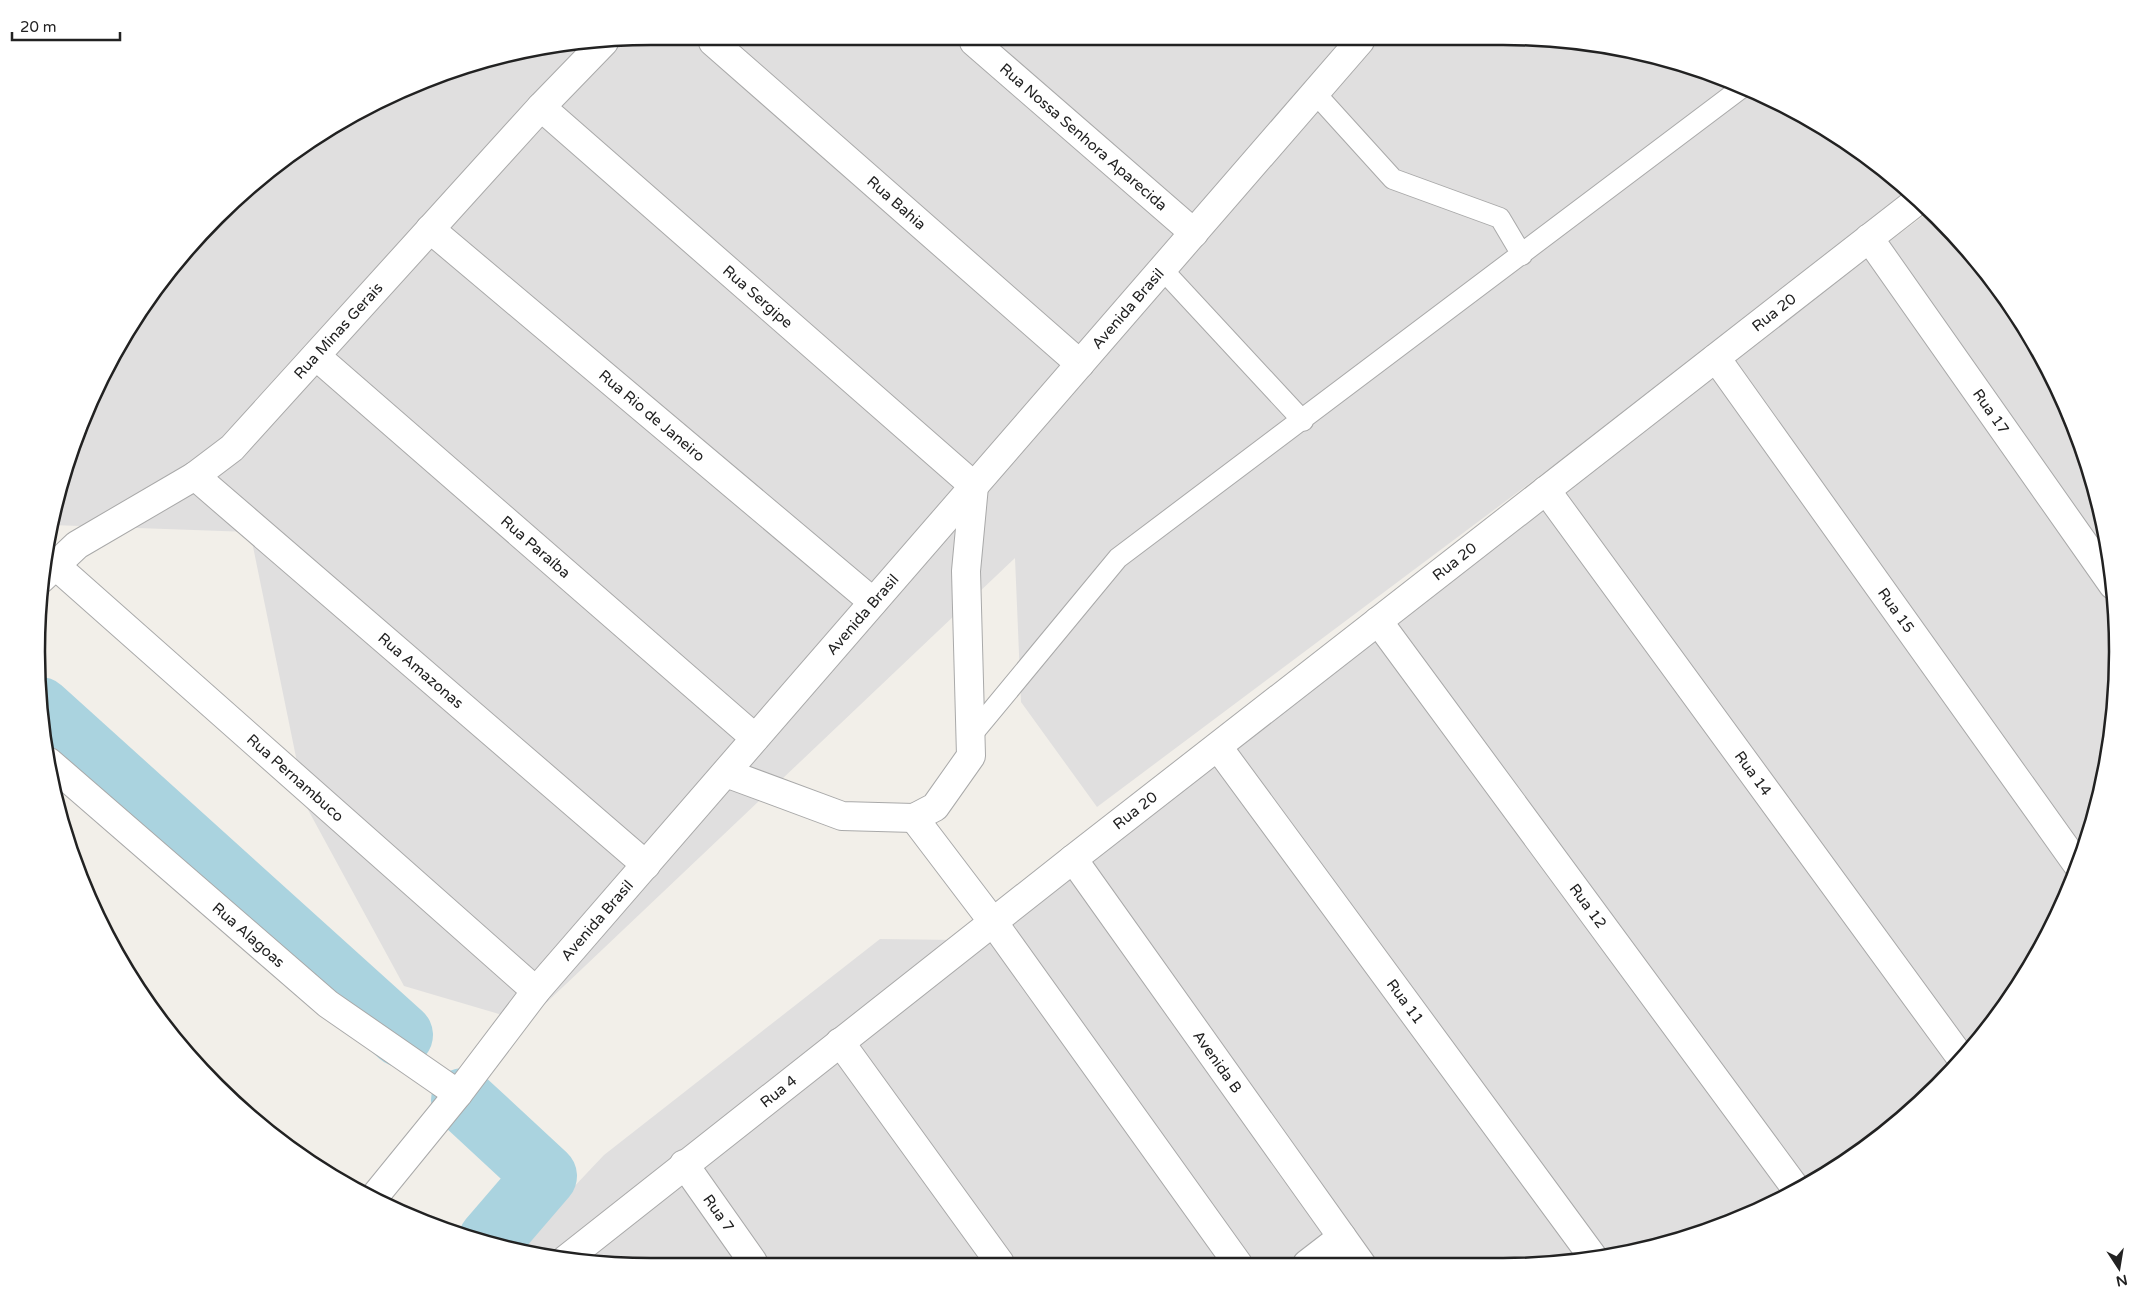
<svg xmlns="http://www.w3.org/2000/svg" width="2154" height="1303" font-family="'Varela Round',sans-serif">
<rect width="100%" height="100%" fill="#f2efe9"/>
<path fill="#e0dfdf" d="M1583,41L1738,83L1877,163L1912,197L1097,807L1021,702L1015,558L526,1022L404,986L306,806L250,532L52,525L69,454L140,309L216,217L277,163L379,100L454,69L571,42Z
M1929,212L1965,246L2035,344L2085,453L2112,571L2116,691L2097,810L2054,923L1991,1026L1908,1114L1810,1184L1662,1246L1543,1265L571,1262L517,1247L604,1155L880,939L957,940L1057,855Z"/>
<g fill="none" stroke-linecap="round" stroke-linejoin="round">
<path stroke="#aad3df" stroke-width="64" d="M40,709L401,1035
M487,1122L463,1100L545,1176L490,1240"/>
<g stroke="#a9a9a9" stroke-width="22">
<path id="service" d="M1315,93L1393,179L1500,218L1522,255
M1162,269L1303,421
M970,737L1118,558L1744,86"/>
</g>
<g stroke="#a9a9a9" stroke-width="30">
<g id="minor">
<path id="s1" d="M713,42L1080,364"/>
<path id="s2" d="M974,42L1194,233"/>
<path id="s3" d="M541,107L974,486L966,571L971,756L935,807L914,818L842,816L726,773"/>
<path id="s4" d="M430,229L873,602"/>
<path id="s5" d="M1869,238L2113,585"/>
<path id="s6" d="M316,356L755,738"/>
<path id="s7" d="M1716,358L2077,864"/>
<path id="s8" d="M195,476L646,865"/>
<path id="s9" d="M1546,490L1961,1058"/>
<path id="s10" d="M55,565L536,991"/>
<path id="s11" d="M41,579L77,545L195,476L232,448L541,107L604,42"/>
<path id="s12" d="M1378,621L1797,1190"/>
<path id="s13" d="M1218,747L1593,1257"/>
<path id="s14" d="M49,762L328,1004L458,1094"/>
<path d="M914,818L993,922L1238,1264"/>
<path id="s15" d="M1073,859L1362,1265"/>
<path d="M840,1042L1000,1263"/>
<path id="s16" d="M684,1164L753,1262"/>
<path id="s17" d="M375,1196L458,1094L536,991L1360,41"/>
<path id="s18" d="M565,1260L1073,859L1917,201"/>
<path d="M1307,1264L1342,1237"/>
</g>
</g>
<use href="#service" stroke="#fff" stroke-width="20"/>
<use href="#minor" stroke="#fff" stroke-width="28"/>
</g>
<g text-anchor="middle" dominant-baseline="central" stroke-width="4.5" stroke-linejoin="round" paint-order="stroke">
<g font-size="15" fill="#222" stroke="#fff">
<text stroke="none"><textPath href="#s2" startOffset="145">Rua Nossa Senhora Aparecida</textPath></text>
<text stroke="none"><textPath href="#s1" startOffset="244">Rua Bahia</textPath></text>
<text stroke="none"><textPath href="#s3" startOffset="288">Rua Sergipe</textPath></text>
<text stroke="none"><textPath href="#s17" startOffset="1164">Avenida Brasil</textPath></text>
<text stroke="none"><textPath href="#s18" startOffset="1536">Rua 20</textPath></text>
<text stroke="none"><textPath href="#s11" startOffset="391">Rua Minas Gerais</textPath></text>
<text stroke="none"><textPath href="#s5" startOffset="212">Rua 17</textPath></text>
<text stroke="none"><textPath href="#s4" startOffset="290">Rua Rio de Janeiro</textPath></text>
<text stroke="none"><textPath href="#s6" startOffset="291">Rua Paraíba</textPath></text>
<text stroke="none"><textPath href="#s18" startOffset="1131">Rua 20</textPath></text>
<text stroke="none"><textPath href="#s7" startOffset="310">Rua 15</textPath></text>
<text stroke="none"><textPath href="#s17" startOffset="759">Avenida Brasil</textPath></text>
<text stroke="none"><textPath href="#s8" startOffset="298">Rua Amazonas</textPath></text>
<text stroke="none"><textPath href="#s9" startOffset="351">Rua 14</textPath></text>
<text stroke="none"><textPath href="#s10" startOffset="321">Rua Pernambuco</textPath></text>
<text stroke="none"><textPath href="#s18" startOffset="726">Rua 20</textPath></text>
<text stroke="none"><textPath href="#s12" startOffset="354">Rua 12</textPath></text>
<text stroke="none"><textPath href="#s17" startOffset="354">Avenida Brasil</textPath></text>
<text stroke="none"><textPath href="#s14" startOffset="264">Rua Alagoas</textPath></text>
<text stroke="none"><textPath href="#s13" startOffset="316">Rua 11</textPath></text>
<text stroke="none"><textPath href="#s15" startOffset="249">Avenida B</textPath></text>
<text stroke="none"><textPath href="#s18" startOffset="272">Rua 4</textPath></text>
<text stroke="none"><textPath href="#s16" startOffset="60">Rua 7</textPath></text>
</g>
</g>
<path d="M0 0H2154V1303H0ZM651 45H1503A606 606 0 0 1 2109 651V652A606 606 0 0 1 1503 1258H651A606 606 0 0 1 45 652V651A606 606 0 0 1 651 45Z" fill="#fff" fill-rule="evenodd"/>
<path fill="none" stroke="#222" stroke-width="2.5" d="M651 45H1503A606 606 0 0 1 2109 651V652A606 606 0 0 1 1503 1258H651A606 606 0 0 1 45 652V651A606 606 0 0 1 651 45Z"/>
<g transform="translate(2119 1268) rotate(168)" stroke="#ffffff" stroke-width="4" paint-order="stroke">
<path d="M0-4L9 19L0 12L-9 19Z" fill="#222222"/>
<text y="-8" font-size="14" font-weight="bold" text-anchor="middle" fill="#222222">N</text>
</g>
<path d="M12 32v8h108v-8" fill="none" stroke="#222222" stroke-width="2.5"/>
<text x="20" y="32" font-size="15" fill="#222222" stroke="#ffffff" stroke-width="4" paint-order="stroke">20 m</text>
</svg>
